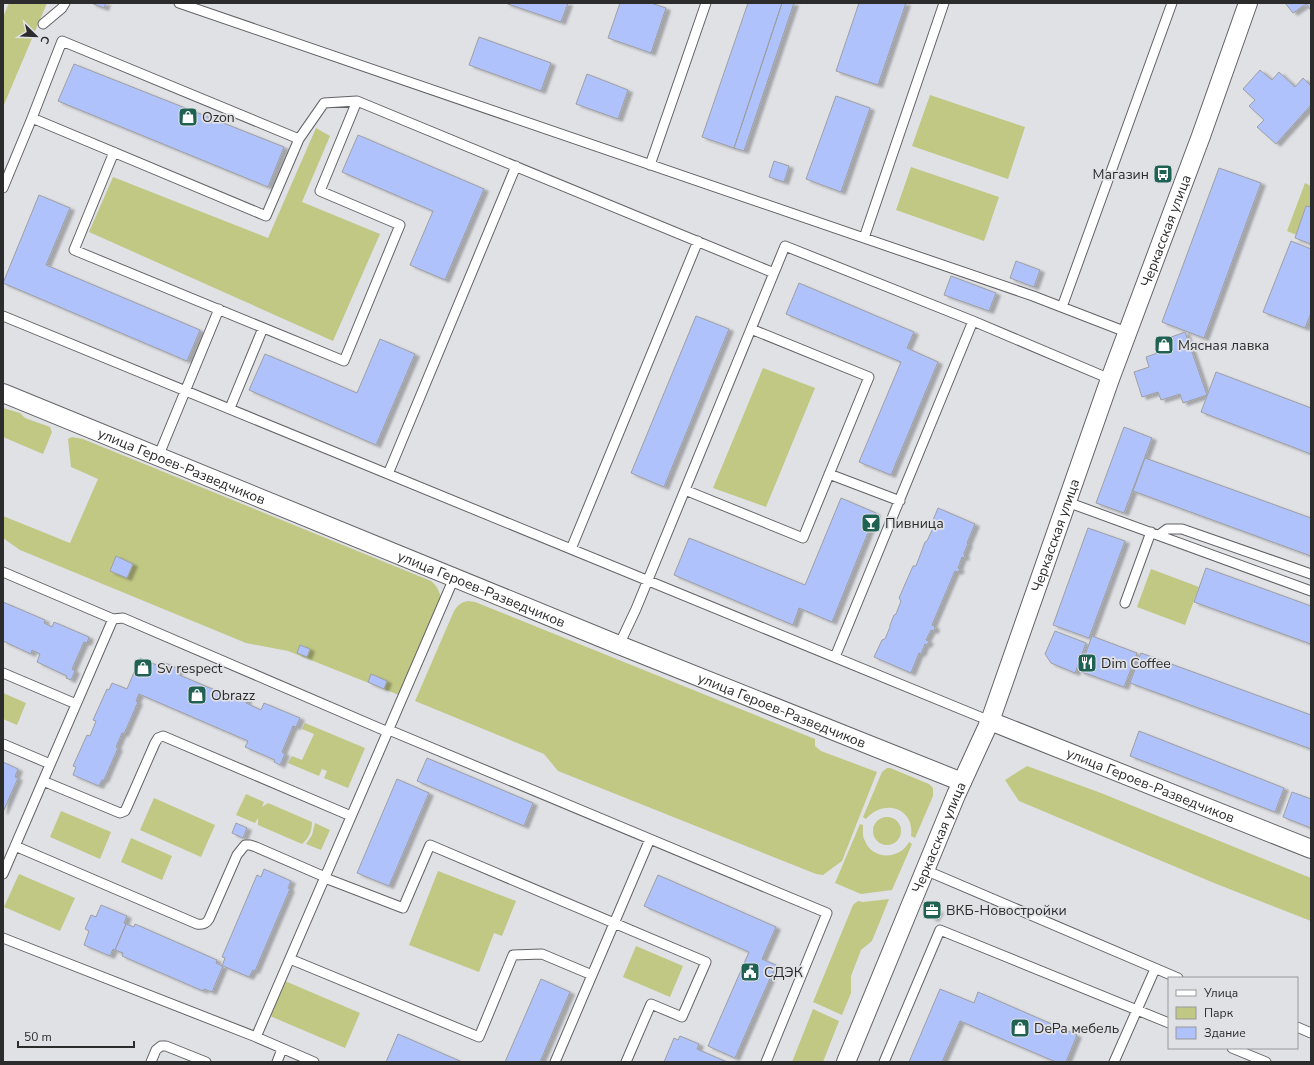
<svg xmlns="http://www.w3.org/2000/svg" width="1314" height="1065" font-family="'Nunito Sans',sans-serif">
<defs>
<filter id="shadow"><feDropShadow dx="4.5" dy="2.5" stdDeviation="1" flood-color="#0004"/></filter>
</defs>
<rect width="100%" height="100%" fill="#e0e1e5"/>
<path fill="#c0c884" d="M9,3H47L3,107V17Z
M930,95L1025,127L1008,179L912,146Z
M316,128L330,136L302,202L380,234L333,341L89,232L113,177L268,238Z
M911,167L999,197L984,241L896,210Z
M1305,183L1311,186V241L1287,231Z
M763,368L815,388L766,507L713,488Z
M3,408L20,413L25,418L50,427L52,432L43,454L3,437Z
M72,437L83,439L431,581C437,586 439,590 441,598L399,695L288,651L246,643L20,550L3,538V516L70,543L98,479L71,467L68,439Z
M1151,569L1199,587L1185,625L1137,607Z
M468,601L475,602L815,739V746L821,751L877,772L842,861L823,875L816,874L558,771L544,754L415,701L454,611C458,605 461,602 468,601Z
M3,693L26,703L17,725L3,719Z
M305,723L365,748L348,788L324,778L327,771L322,769L319,776L288,763L292,756L302,760L314,734L302,729Z
M1027,766L1101,793L1311,878V921L1214,883L1019,801L1005,780Z
M887,768H890L929,784L933,788V796L915,838L911,836C915,808 884,798 866,819L863,817L882,772Z
M246,794L264,802L262,807L268,803L312,822C312,831 309,838 302,844L258,825V818L255,823L236,815Z
M154,798L215,825L201,857L140,830Z
M61,811L111,832L100,859L50,837Z
M873 831a14 14 0 1 1 28 0a14 14 0 1 1-28 0Z
M315,823L330,830L321,850L306,844L312,835Z
M860,824L863,825C863,831 862,836 865,841C872,860 900,860 909,842L912,844L892,890L861,894L835,883Z
M131,838L172,856L162,880L121,862Z
M438,871L516,901L502,936L494,933L479,972L409,945Z
M19,874L75,898L60,931L4,907Z
M889,899L872,941L861,950L851,976V993L842,1015L813,1002L853,905L858,901L863,902Z
M636,946L683,966L670,997L623,977Z
M285,981L360,1013L345,1048L270,1016Z
M813,1009L839,1021L823,1062H792Z"/>
<path fill="#b0c2fc" stroke="#9e9fa3" filter="url(#shadow)" d="M91,3H106L104,8Z
M505,3H568L561,22Z
M620,3H651L666,8L651,53L608,38Z
M748,3H782L734,148L702,137Z
M782,3H794L744,151L734,148Z
M859,3H906L878,85L836,71Z
M1285,3H1311V10L1306,4L1293,13Z
M479,37L551,63L541,91L469,65Z
M74,64L284,147L268,187L58,101Z
M1260,70L1272,80L1279,72L1295,87L1303,78L1311,86V105L1276,144L1257,127L1264,120L1249,106L1255,100L1243,89Z
M587,74L628,90L618,119L576,104Z
M836,96L870,108L841,192L806,179Z
M358,135L484,189L445,280L410,265L433,211L342,172Z
M774,161L789,166L784,182L769,177Z
M1219,168L1261,183L1204,338L1162,322Z
M39,195L70,208L46,265L200,330L187,361L3,283Z
M1306,206L1311,207V244L1295,238Z
M1291,241L1311,249V313L1305,328L1263,312Z
M1016,261L1040,270L1034,287L1010,278Z
M951,276L996,293L989,311L944,295Z
M799,283L914,332L907,348L938,362L891,475L859,462L901,362L786,314Z
M696,316L729,329L664,487L631,473Z
M1185,332L1207,395L1183,403L1180,394L1161,400L1158,392L1142,397L1134,372L1149,367L1146,357L1166,350L1163,340Z
M380,339L415,354L376,445L249,390L265,354L357,393Z
M1216,372L1311,408V454L1201,412Z
M1124,427L1152,438L1124,513L1096,503Z
M1145,458L1311,518V556L1133,491Z
M841,498L876,513L832,622L799,608L793,625L674,575L689,538L805,585Z
M938,508L975,524L967,543L968,544L964,553L965,558L962,557L958,568L960,569L958,572L955,571L932,625L935,627L934,631L931,630L926,640L929,641L927,645L925,644L921,654L919,653L911,673L874,657L882,640L885,639L890,627V625L894,615L896,614L901,601L899,598L913,566H916L925,542L927,541L933,528L931,525Z
M1088,528L1125,541L1089,638L1053,625Z
M116,556L133,564L127,578L110,571Z
M1206,568L1311,606V644L1194,602Z
M3,602L45,620L44,623L52,627L54,622L89,637L87,643L84,642L72,669L75,671L71,680L66,678L67,676L37,662L40,654L32,650L31,654L3,641Z
M1055,631L1086,643L1075,673L1051,663L1045,654Z
M1092,636L1137,653L1124,687L1079,671Z
M300,645L310,649L307,657L297,653Z
M1141,653L1311,715V749L1130,683Z
M140,658L161,667L163,662L179,669L177,674L229,696L231,692L247,699L246,703L261,710L264,703L300,718L296,727L293,726L282,752L285,754L280,765L274,762L275,760L245,747L248,741L139,694L136,701L138,702L124,734L122,733L116,747L118,748L104,780H102L99,786L73,775L76,767L73,766L87,735L90,736L96,721L93,720L107,689L109,690L112,683L127,689Z
M371,674L387,681L384,689L368,682Z
M1139,731L1284,788L1275,812L1130,756Z
M427,758L533,803L524,826L417,781Z
M3,762L18,769L15,777L18,778L3,812Z
M397,779L429,793L389,886L357,873Z
M1292,792L1311,799V828L1283,817Z
M236,823L247,828L243,838L232,833Z
M264,869L291,881L288,888L290,889L255,971L253,970L249,977L223,966L212,992L204,989L203,991L122,956L123,953L115,950L126,924L134,927L135,924L217,960L216,963L222,966L225,958L222,957L257,875L261,877Z
M658,875L776,927L762,959L776,965L735,1058L708,1046L749,952L644,906Z
M101,905L127,916L124,923L126,924L115,950L113,949L110,956L84,945L89,931L85,929L91,915L96,917Z
M926,905L939,911L934,919L924,913Z
M541,979L570,992L540,1062H505Z
M940,989L974,1003L978,992L1077,1035L1066,1062H1056L960,1021L942,1062H909Z
M398,1034L462,1062H386Z
M680,1036L699,1044L697,1049L727,1062H664L674,1038L678,1040Z"/>
<g fill="none" stroke-linecap="round" stroke-linejoin="round">
<g stroke="#626366" stroke-width="11">
<path id="lane" d="M179,3L1033,296L1121,330
M43,24L62,8L65,3
M299,139L62,41L32,118L266,216L299,139L324,103L357,101L774,273
M114,152L74,250L344,361L400,225L320,191L357,101
M650,165L706,3
M3,188L32,118
M864,238L944,3
M1062,307L1172,3
M3,316L990,721
M230,408L263,328
M158,457L219,309
M388,474L516,166
M829,474L900,501
M685,490L803,538L869,377L751,329
M1067,502L1311,591
M1159,535L1167,529H1182L1311,574
M571,549L698,241
M3,572L113,619
M1125,603L1151,532
M619,645L636,609L785,246L973,321L1110,379
M835,657L973,321
M3,673L76,704
M389,730L827,913L766,1062
M3,744L50,764
M351,816L163,736L158,738L155,743L127,807L125,811L120,813L43,781L113,619L123,618L388,732
M15,846L197,924C203,925 206,924 209,919L237,855L245,845H250L256,847L325,877
M925,870L1178,978
M3,874L43,781
M325,878L403,908L430,845L706,962L682,1017L651,1004L626,1062
M3,938L256,1037L314,1062
M290,959L479,1037L513,955L542,954L592,975
M1297,1027L1311,1033
M256,1037L454,578
M1232,1048L1266,1062
M151,1062L156,1050L161,1046H166L206,1062
M277,1062L282,1049
M555,1062L650,839
M884,1062L940,930L1169,1023
M1114,1062L1155,969"/>
</g>
<g stroke="#626366" stroke-width="20">
<g id="street">
<path id="s1" d="M3,393L619,645L962,782"/>
<path id="s2" d="M990,721L1311,849"/>
<path id="s3" d="M846,1062L956,795L990,721L1110,379L1201,136L1248,3"/>
</g>
</g>
<use href="#lane" stroke="#fff" stroke-width="9"/>
<use href="#street" stroke="#fff" stroke-width="18"/>
</g>
<defs>
<g id="shop-square" transform="scale(1)"><rect x="-9" y="-9" width="18" height="18" rx="4" fill="#1f6253" stroke="#e0e1e5"/><path d="M-5-2.5h2.3a2.7 3.5 0 0 1 5.4 0H5L5.5 6h-11ZM-1.5-2.5h3a1.5 2.3 0 0 0-3 0Z" fill="#fff"/></g>
<g id="bus-square" transform="scale(1)"><rect x="-9" y="-9" width="18" height="18" rx="4" fill="#1f6253" stroke="#e0e1e5"/><path d="M-5-6H5V4H4V6H2V4H-2V6H-4V4H-5ZM-3.5-4V0h7V-4ZM-3.5 1.2v1.5H-2V1.2ZM2 1.2v1.5H3.5V1.2Z" fill="#fff"/></g>
<g id="bar-square" transform="scale(1)"><rect x="-9" y="-9" width="18" height="18" rx="4" fill="#1f6253" stroke="#e0e1e5"/><path d="M-6-5H6L.8 .8V4.5H3.5V6h-7V4.5H-.8V.8Z" fill="#fff"/></g>
<g id="restaurant-square" transform="scale(1)"><rect x="-9" y="-9" width="18" height="18" rx="4" fill="#1f6253" stroke="#e0e1e5"/><path d="M-5-6h1v4h1v-4h1v4h1v-4h1v5L-1.5 .5V6h-2V.5L-5-1ZM5-6V6H3V1.5H1.5Q1.5-4 5-6Z" fill="#fff"/></g>
<g id="office-square" transform="scale(1)"><rect x="-9" y="-9" width="18" height="18" rx="4" fill="#1f6253" stroke="#e0e1e5"/><path d="M-6-3h4V-5.5h4V-3h4V5H-6ZM-1-4.5V-3h2v-1.5ZM-6 0V1H6V0Z" fill="#fff"/></g>
<g id="civic-square" transform="scale(1)"><rect x="-9" y="-9" width="18" height="18" rx="4" fill="#1f6253" stroke="#e0e1e5"/><path d="M-.6-6.5H3V-4.5H.6V-3L4-1V1h2V6H-6V1h2V-1L-.6-3ZM-1.2 2.5V6h2.4V2.5Z" fill="#fff"/></g>
</defs>
<g fill-rule="evenodd">
<use href="#shop-square" x="188" y="117"/>
<use href="#bus-square" x="1163" y="174"/>
<use href="#shop-square" x="1164" y="345"/>
<use href="#bar-square" x="871" y="523"/>
<use href="#restaurant-square" x="1087" y="663"/>
<use href="#shop-square" x="143" y="668"/>
<use href="#shop-square" x="197" y="695"/>
<use href="#office-square" x="932" y="910"/>
<use href="#civic-square" x="750" y="972"/>
<use href="#shop-square" x="1020" y="1028"/>
</g>
<g text-anchor="middle" dominant-baseline="central" stroke-width="3.5" stroke-linejoin="round" paint-order="stroke">
<g font-size="14" fill="#2c2c2d" stroke="#e0e1e5" text-anchor="start">
<text x="202" y="117">Ozon</text>
<text x="1149" y="174" text-anchor="end">Магазин</text>
<text x="1178" y="345">Мясная лавка</text>
<text x="885" y="523">Пивница</text>
<text x="1101" y="663">Dim Coffee</text>
<text x="157" y="668">Sv respect</text>
<text x="211" y="695">Obrazz</text>
<text x="946" y="910">ВКБ-Новостройки</text>
<text x="764" y="972">СДЭК</text>
<text x="1034" y="1028">DePa мебель</text>
</g>
<g font-size="14" fill="#2c2c2d" stroke="#e0e1e5">
<text stroke="none"><textPath href="#s3" startOffset="891">Черкасская улица</textPath></text>
<text stroke="none"><textPath href="#s1" startOffset="193">улица Героев-Разведчиков</textPath></text>
<text stroke="none"><textPath href="#s3" startOffset="567">Черкасская улица</textPath></text>
<text stroke="none"><textPath href="#s1" startOffset="517">улица Героев-Разведчиков</textPath></text>
<text stroke="none"><textPath href="#s1" startOffset="841">улица Героев-Разведчиков</textPath></text>
<text stroke="none"><textPath href="#s2" startOffset="173">улица Героев-Разведчиков</textPath></text>
<text stroke="none"><textPath href="#s3" startOffset="243">Черкасская улица</textPath></text>
</g>
</g>
<rect width="1314" height="1065" fill="none" stroke="#2c2c2d" stroke-width="8"/>
<rect x="1168" y="977" width="130" height="72" fill="#e0e1e5" stroke="#98999b"/>
<rect x="1176" y="990" width="20" height="6" fill="#ffffff" stroke="#98999b"/>
<text x="1204" y="997" font-size="12" fill="#2c2c2d">Улица</text>
<rect x="1176" y="1007" width="20" height="12" fill="#c0c884" stroke="#98999b"/>
<text x="1204" y="1017" font-size="12" fill="#2c2c2d">Парк</text>
<rect x="1176" y="1027" width="20" height="12" fill="#b0c2fc" stroke="#98999b"/>
<text x="1204" y="1037" font-size="12" fill="#2c2c2d">Здание</text>
<g transform="translate(36 36) rotate(113)" stroke="#e0e1e5" stroke-width="3" paint-order="stroke">
<path d="M0-3L7 15L0 10L-7 15Z" fill="#2c2c2d"/>
<text y="-6" font-size="11" font-weight="bold" text-anchor="middle" fill="#2c2c2d">С</text>
</g>
<path d="M18 1041v6h116v-6" fill="none" stroke="#2c2c2d" stroke-width="2"/>
<text x="24" y="1041" font-size="12" fill="#2c2c2d" stroke="#e0e1e5" stroke-width="3" paint-order="stroke">50 m</text>
</svg>
